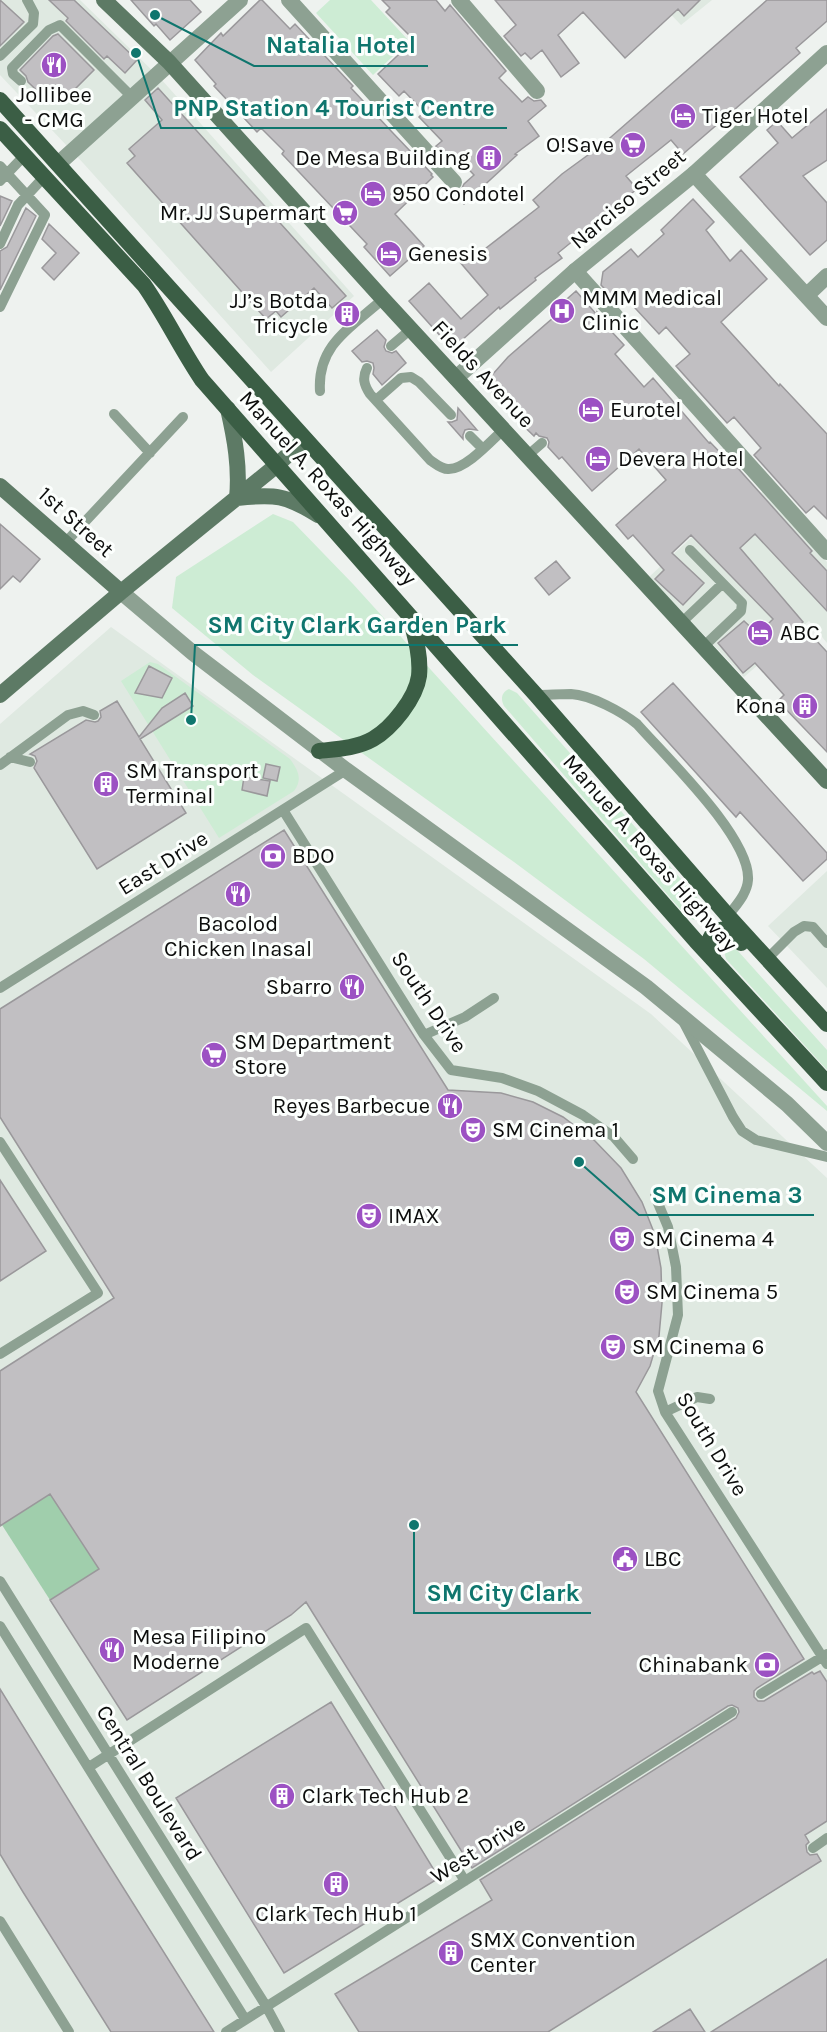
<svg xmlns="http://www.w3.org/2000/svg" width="827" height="2032" font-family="Karla,sans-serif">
<rect width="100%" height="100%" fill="#eef2ef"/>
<path fill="#dfe9e1" d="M0,0H80L161,79L354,296L271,372L84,164L0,75Z
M657,0H712L681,25Z
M765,489L827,562V643L809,621L744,677L649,577L693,536L705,548Z
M111,627L651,1014L827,1178V2032H0V724Z
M827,871V988L768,926Z"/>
<path fill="#cdecd4" d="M330,0H371L409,41L373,75L316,13Z
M273,514L293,522L353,584L827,1106V1111L644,959L514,862L253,675L172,608L176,577Z
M150,662L158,664L290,759C298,770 303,779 294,791L219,838L121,681Z
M509,689L517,693L703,904L705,913L698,920H694L686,916L504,706C500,698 502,692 509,689Z
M730,946L738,951L827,1050V1070L726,959L724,951Z"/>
<path fill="#a0ceac" d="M50,1494L99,1569L50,1600L2,1525Z"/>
<path fill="#c1bfc2" stroke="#9a989b" stroke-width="1.5" d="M0,0L24,22L0,46Z
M49,0H74L137,60L125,73L107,56L104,59L66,21L68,18Z
M131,0H190L201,12L170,40L156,24L154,26Z
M260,0H262L290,29L295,24L353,86L351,88L392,132L432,174L431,175L433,177L395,214L424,246L390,276L364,247L367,244L282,154L284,151L261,128L257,132L214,86L216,84L195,60L221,33L223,36Z
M382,0H436L445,11L450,5L506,71L499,78L522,102L528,97L534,101L541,100L546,106L528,121L539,136L515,154L517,155L464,204L454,193L461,190L464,184L474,175L454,154L448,159L436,146L442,141L419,117L424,112L404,91L399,96L378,74L414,40L386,12L390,8Z
M495,0H700L684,16L678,9L625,58L583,12L558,35L579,63L561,77L542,50L531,59L525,53L521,56L504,36L516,25Z
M767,0H827V21L796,48L800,53L683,154L671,140L626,176L637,189L558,253L562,258L535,278L536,280L500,309L499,307L452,349L409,301L429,283L461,319L488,295L459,261L472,250L477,255L539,207L533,200L562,174L603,144Z
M58,34L94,70L70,94L67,90L60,97L54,91L46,99L28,82L26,76L20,70L53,36Z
M158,88L346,296L332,308L314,288L281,317L276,311L266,319L127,163L135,156L129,149L162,120L145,100Z
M827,109V160L803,176L827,203V240L810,255L740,177L778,143L767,130L777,121L792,138Z
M0,196L12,201L0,226Z
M693,199L714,222L706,230L730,261L741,250L767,279L721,322L779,386L780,384L827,434V519L814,506L806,513L754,455L761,448L734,417L727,423L676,366L690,354L666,327L659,334L624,296L617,302L601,285L603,272L631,249L638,257L664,234L661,230Z
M26,208L36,216L0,290V251L7,247Z
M49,224L79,253L54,280L42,268L56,253L42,239Z
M576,291L597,315V312L601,316L599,318L624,345L615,354L644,387L653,378L709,443L710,442L733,466L735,465L812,551L810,553L827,571V611L755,534L740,548L803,622L801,624L827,652V752L778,701L784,695L755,663L743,673L718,643L744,621L758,634L773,619L691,535L672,553L704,583L683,605L655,579L664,570L633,535L628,539L616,525L666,480L639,449L592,491L562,457L559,459L548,447L549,442L547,438L539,436L536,433L534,436L506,409L491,391L489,385L492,375L508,357L554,317L550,314Z
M377,330L386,340L384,347L386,351L392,353L396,351L406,363L382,385L373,374L374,368L373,363L367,361L362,362L352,351Z
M458,408L477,430L469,429L465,430L463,435V439L448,422H452L457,420Z
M0,524L40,559L20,582L13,576L0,589Z
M556,561L570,578L549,595L535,578Z
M149,666L172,678L162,698L135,693Z
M673,683L827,853V859L803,881L740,812L736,817L641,712Z
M185,693L193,706L140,739L186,813L97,869L34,768L37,761L35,756L30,754L86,720L95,722L98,721L101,717L100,711L117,701L139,737L162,708Z
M266,764L280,767L277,781L263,778Z
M244,777L270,781L267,796L242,790Z
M284,830L448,1090L501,1093L533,1102L563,1117L595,1141L621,1168L642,1202L655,1235L661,1268L662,1303L659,1336L650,1366L636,1392L804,1659L757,1688L754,1691V1697L758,1701H764L812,1672L814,1674L820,1671L827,1682V1821L805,1835L809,1842L806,1845L807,1852L810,1855L817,1854L821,1861L548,2032H359L335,1994L492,1900L480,1880L736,1718L739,1712L738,1708L732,1705L728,1706L472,1868L306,1602L291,1615L127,1720L50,1600L99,1569L50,1494L0,1526V1371L114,1298L0,1117V1009Z
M0,1180L46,1251L0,1281Z
M0,1689L97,1846L214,2032H111L23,1892L0,1854Z
M331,1702L439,1878L284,1973L176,1798Z
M827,1959V2032H711Z
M690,2009L705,2032H653Z"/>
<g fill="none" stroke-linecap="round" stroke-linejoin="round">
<path stroke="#8da192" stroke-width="10" d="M0,56L33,24L34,13L27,0
M21,81L13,74L12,68L49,30L60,25L131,96
M0,166L45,215L0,307
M0,181L24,156
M0,244L18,205L44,177
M391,346L411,329
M367,368C362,378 364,385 370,394L430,460C436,464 441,469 448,469C465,470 491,441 503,430
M320,391C317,344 352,327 383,299
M376,400L401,378L411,377L419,382L451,415
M114,414L150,453
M470,436L482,448
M527,456L542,443
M65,543L183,417
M690,550L742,603L741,611L703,647
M681,623L722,584
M536,695C548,695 559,694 571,694C591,695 622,712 637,724C666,757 751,838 748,880C747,894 736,905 728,916
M10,757L30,762
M0,765L68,715L83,711L94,715
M283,810L424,1035L451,1070L502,1078L538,1091L583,1115L614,1137L633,1159
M767,959L794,932L804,926L813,927L827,943
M0,988L346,770
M684,1023L733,1117L742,1131L756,1140L827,1157
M424,1035L465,1017L494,998
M0,1142L98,1293L0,1354
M655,1196L668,1227L676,1267L678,1315L658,1391L665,1412L827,1664
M665,1412L697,1397L710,1399
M0,1581L266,2006L280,2032
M0,1626L245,2019
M761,1694L827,1654
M89,1767L306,1628L465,1881
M813,1848L827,1838
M0,1921L69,2032
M226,2032L732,1712"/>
<path stroke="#8da192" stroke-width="16" d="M289,0L454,182
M459,0L537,91
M58,164L240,0
M694,174L827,318
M575,271L827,552
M807,295L827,276
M121,592L193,653L346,770L646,987L787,1104L827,1143"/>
<path stroke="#8da192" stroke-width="16" d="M456,378L575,271L694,174L827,53"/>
<path stroke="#5d7a65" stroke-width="16" d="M104,0L169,62L383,299L827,781
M228,409C235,439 240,468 237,498
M0,486L121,592
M237,498C275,494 286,495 318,515
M0,695L121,592L277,465L305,439"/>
<path stroke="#3b5e45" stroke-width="16" d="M0,100L536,695L728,916L827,1024
M0,129L144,285C165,315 181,349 202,380L696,941L827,1083
M319,751C338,749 357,748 373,739C392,728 416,698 419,676C421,656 415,636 410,617
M714,960C709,949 706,941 715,931L725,929L730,931L741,943"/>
</g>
<defs>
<g id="restaurant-disc" transform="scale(1.35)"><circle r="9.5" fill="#9c51c3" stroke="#fcfffd"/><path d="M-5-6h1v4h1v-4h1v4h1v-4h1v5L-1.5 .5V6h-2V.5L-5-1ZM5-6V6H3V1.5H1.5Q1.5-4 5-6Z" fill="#fff"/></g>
<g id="hotel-disc" transform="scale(1.35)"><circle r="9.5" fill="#9c51c3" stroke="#fcfffd"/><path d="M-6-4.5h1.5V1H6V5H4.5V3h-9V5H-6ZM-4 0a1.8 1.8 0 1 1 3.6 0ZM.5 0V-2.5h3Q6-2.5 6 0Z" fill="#fff"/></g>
<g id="supermarket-disc" transform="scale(1.35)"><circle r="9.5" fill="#9c51c3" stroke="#fcfffd"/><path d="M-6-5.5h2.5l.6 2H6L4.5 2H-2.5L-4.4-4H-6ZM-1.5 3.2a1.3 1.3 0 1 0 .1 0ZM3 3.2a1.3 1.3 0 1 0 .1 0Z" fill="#fff"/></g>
<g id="building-disc" transform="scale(1.35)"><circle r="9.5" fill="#9c51c3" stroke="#fcfffd"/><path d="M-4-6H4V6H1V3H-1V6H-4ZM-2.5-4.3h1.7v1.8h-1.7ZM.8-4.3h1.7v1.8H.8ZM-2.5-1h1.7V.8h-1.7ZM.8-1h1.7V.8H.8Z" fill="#fff"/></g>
<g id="hospital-disc" transform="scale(1.35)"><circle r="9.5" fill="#9c51c3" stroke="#fcfffd"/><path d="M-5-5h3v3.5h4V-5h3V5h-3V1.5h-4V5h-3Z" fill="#fff"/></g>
<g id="bank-disc" transform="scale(1.35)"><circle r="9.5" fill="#9c51c3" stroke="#fcfffd"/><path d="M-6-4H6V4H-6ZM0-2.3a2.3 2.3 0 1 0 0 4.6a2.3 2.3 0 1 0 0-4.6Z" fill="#fff"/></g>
<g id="theatre-disc" transform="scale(1.35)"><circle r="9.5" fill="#9c51c3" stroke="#fcfffd"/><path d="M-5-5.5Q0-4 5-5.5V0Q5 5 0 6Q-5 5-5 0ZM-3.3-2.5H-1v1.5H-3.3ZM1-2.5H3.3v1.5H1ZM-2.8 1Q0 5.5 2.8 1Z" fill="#fff"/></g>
<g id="civic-disc" transform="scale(1.35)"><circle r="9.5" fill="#9c51c3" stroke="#fcfffd"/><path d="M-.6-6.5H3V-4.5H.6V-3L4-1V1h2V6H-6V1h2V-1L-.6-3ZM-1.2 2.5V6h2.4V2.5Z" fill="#fff"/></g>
</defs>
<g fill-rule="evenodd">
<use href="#restaurant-disc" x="54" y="65"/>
<use href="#hotel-disc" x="683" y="116"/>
<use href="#supermarket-disc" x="633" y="145"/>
<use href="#building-disc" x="489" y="158"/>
<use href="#hotel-disc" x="373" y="194"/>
<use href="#supermarket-disc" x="345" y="213"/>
<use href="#hotel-disc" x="389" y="254"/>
<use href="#hospital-disc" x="562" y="311"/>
<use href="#building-disc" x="347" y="314"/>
<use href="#hotel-disc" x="591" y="410"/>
<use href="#hotel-disc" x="598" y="459"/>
<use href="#hotel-disc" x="760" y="633"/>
<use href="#building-disc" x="805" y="706"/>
<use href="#building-disc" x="106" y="784"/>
<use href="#bank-disc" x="273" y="856"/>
<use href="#restaurant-disc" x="238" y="894"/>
<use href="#restaurant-disc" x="352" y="987"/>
<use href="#supermarket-disc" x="214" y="1055"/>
<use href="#restaurant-disc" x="450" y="1106"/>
<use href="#theatre-disc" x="473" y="1130"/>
<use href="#theatre-disc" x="369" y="1216"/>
<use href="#theatre-disc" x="622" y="1239"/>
<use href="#theatre-disc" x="627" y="1292"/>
<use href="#theatre-disc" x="613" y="1347"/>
<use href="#civic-disc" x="625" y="1559"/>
<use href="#restaurant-disc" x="112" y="1650"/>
<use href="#bank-disc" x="767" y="1665"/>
<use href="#building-disc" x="282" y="1796"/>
<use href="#building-disc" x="336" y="1884"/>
<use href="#building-disc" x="451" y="1953"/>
</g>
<g text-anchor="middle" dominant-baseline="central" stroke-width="6" stroke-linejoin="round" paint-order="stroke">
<g font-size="22" fill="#0c0d0c" stroke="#fcfffd" text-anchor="start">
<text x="54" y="95" text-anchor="middle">Jollibee<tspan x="54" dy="25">- CMG</tspan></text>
<text x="702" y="116">Tiger Hotel</text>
<text x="614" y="145" text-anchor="end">O!Save</text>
<text x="470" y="158" text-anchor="end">De Mesa Building</text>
<text x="392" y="194">950 Condotel</text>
<text x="326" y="213" text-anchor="end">Mr. JJ Supermart</text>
<text x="408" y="254">Genesis</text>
<text x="582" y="298">MMM Medical<tspan x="582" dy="25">Clinic</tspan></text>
<text x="328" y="301" text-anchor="end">JJ’s Botda<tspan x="328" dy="25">Tricycle</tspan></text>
<text x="610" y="410">Eurotel</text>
<text x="618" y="459">Devera Hotel</text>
<text x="780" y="633">ABC</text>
<text x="786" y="706" text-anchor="end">Kona</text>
<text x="126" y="771">SM Transport<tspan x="126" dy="25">Terminal</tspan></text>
<text x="292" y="856">BDO</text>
<text x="238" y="924" text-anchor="middle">Bacolod<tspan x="238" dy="25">Chicken Inasal</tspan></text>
<text x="332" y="987" text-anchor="end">Sbarro</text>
<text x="234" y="1042">SM Department<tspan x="234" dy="25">Store</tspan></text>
<text x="430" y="1106" text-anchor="end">Reyes Barbecue</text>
<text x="492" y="1130">SM Cinema 1</text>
<text x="388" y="1216">IMAX</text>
<text x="642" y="1239">SM Cinema 4</text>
<text x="646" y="1292">SM Cinema 5</text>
<text x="632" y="1347">SM Cinema 6</text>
<text x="644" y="1559">LBC</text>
<text x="132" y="1637">Mesa Filipino<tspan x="132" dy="25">Moderne</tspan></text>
<text x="748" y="1665" text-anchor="end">Chinabank</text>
<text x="302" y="1796">Clark Tech Hub 2</text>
<text x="336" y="1914" text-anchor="middle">Clark Tech Hub 1</text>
<text x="470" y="1940">SMX Convention<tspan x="470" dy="25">Center</tspan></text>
</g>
<g font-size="22" fill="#0c0d0c" stroke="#fcfffd">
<text transform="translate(628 199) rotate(-40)">Narciso Street</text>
<text transform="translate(483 374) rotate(47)">Fields Avenue</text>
<text transform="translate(328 488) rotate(48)">Manuel A. Roxas Highway</text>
<text transform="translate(76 522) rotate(42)">1st Street</text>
<text transform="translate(650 853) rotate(49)">Manuel A. Roxas Highway</text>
<text transform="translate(163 863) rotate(-32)">East Drive</text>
<text transform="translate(429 1002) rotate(56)">South Drive</text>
<text transform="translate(712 1444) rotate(59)">South Drive</text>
<text transform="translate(149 1783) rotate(58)">Central Boulevard</text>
<text transform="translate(478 1850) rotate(-32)">West Drive</text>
</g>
</g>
<path fill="none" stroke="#0f766e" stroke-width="2" d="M155 15L254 66H428M136 53L161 128H507M191 720L195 645H518M579 1162L639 1215H814M414 1525L414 1613H591"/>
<g fill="#0f766e" stroke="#fcfffd" stroke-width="2">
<circle cx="155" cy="15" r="6"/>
<circle cx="136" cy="53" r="6"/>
<circle cx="191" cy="720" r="6"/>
<circle cx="579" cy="1162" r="6"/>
<circle cx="414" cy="1525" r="6"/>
</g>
<g font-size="24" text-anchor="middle" font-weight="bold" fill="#0f766e" stroke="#fcfffd" stroke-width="6" stroke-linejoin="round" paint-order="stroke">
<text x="341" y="53">Natalia Hotel</text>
<text x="334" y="116">PNP Station 4 Tourist Centre</text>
<text x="357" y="633">SM City Clark Garden Park</text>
<text x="727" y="1203">SM Cinema 3</text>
<text x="503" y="1601">SM City Clark</text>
</g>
</svg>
